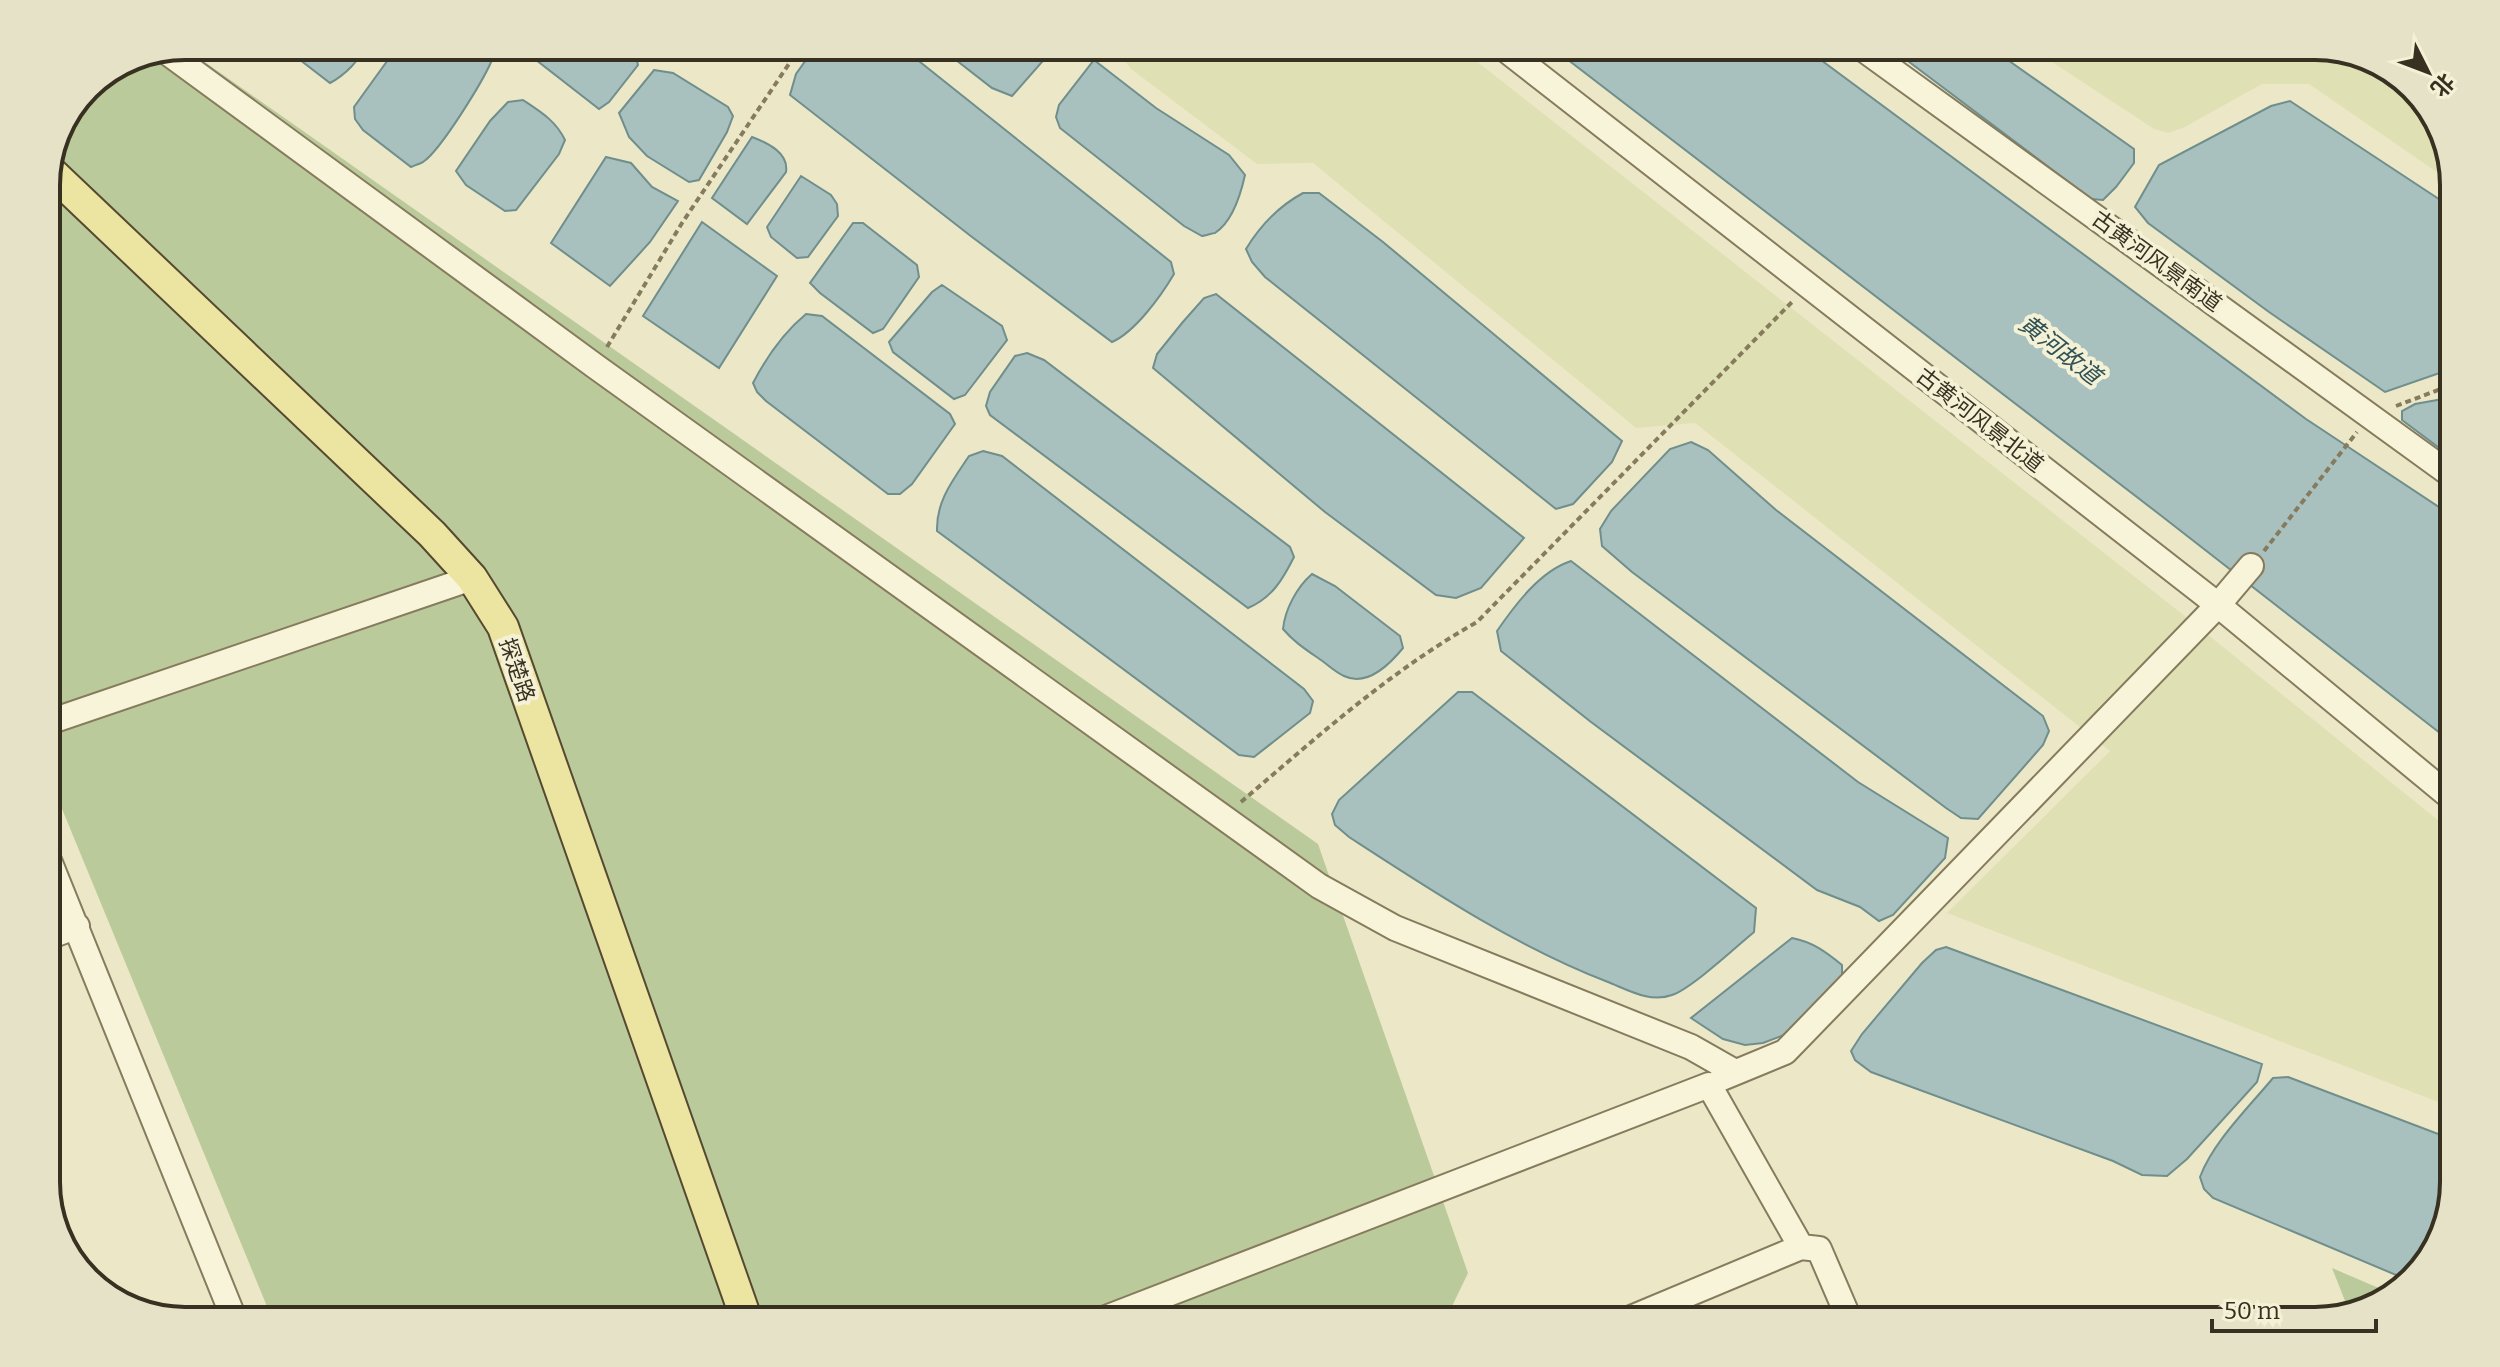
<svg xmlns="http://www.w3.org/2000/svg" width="2500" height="1367" font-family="Bitter,'Noto Sans SC',serif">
<rect width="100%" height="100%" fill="#ece8c7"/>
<path fill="#dfe1b5" d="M1113,46H1457L2181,613L2454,833V1108L1947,913L2110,751L1695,423L1636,428L1313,163L1257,164L1131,69Z
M2028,46H2315L2377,61L2431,108L2454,176V184L2309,84H2262L2183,128L2168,133L2154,129Z"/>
<path fill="#bbca9b" d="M182,46L1318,844L1468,1273L1445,1321H273L46,770V176L87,86L132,56Z
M2332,1268L2395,1295L2392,1298L2349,1311Z"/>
<path fill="#a8c0be" stroke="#6f8e8c" stroke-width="2" d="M282,46H368C357,61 347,74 330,83Z
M398,46H476L492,60C483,81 441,150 423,162C422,163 413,166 411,167L363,130L355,119L354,107Z
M539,46H624L636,56L638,65L609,102L599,109L531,56Z
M816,46H900L1171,262L1174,274C1161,296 1135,332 1112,342L972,237L790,95L796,74Z
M938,46H1056L1012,96L992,88Z
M1550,46H1802L2306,419L2454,517V744L2159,514Z
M1888,46H1988L2134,149V163L2116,187L2103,200L2091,199Z
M1094,60L1156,108L1229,155L1245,175C1241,193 1232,222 1215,233C1214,233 1203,236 1202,236L1184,226L1060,128L1056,117L1059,105Z
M654,70L673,73L728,107L733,116L727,132L699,180L689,182L647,156L629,137L619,113Z
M523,100C541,112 556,121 565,140L559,154L516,210L505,211L466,185L456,171L490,121L508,102Z
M2290,101L2454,209V368L2385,392L2269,312L2148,223L2135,207L2159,165L2271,106Z
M752,137C768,143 789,153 786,172L747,224L712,198Z
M606,157L631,163L652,187L678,201L650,242L610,286L551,243Z
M801,176L831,195L837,204L838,216L808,257L797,258L771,237L767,227Z
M1303,193H1319L1383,242L1622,441L1612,462L1573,504L1556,509L1265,277L1252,262L1246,249C1260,226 1279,206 1303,193Z
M702,222L777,276L719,368L643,316Z
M853,223H863L917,265L919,277L883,329L873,333L820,293L810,283Z
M942,285L1002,326L1007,340L965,395L954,399L893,352L889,342L932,292Z
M1216,294L1524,538L1481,588L1456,598L1436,595L1325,512L1153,368L1157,354L1182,323L1204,298Z
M806,314L822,316L950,414L955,424L912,484L900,494H888L766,401L757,392L753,383C767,356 783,333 806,314Z
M1027,353L1044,360L1290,547L1294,557C1283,579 1272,598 1248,608L990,415L986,406L990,392L1015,356Z
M2454,397V459L2402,420V411L2415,404Z
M1691,442L1708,450L1776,510L2043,716L2049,731L2043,745L1978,819L1961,818L1946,808L1632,572L1602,546L1600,529L1611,511L1670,449Z
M983,451L1002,456L1304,689L1313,701L1310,713L1254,757L1239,755L937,531C936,501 953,480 969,456Z
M1571,561L1858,782L1948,838L1945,858L1893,915L1879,921L1860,907L1817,890L1591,722L1501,651L1497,631C1515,605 1540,571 1571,561Z
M1312,574L1335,586L1400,636L1403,648C1390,664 1367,687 1344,676C1335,672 1326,663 1318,658C1305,649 1293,641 1283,629C1285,609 1297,587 1312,574Z
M1458,692H1472L1756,908L1754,932C1736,947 1691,989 1672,995C1650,1003 1628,990 1608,982C1515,946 1432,891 1349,837L1335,825L1332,814L1339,800Z
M1792,938C1813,942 1826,952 1842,965V975L1784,1035L1763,1043L1745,1045L1723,1039L1691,1018Z
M1946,947L2262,1064L2257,1082L2187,1159L2167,1176L2142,1175L2113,1161L1871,1072L1855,1060L1851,1051L1862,1034L1922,963L1936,950Z
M2288,1077L2454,1140V1182L2439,1244L2408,1280L2213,1198L2204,1189L2200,1177C2213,1142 2249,1107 2273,1078Z"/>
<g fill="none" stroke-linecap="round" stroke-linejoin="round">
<g stroke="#867b5d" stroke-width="28">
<path id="minor" d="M1501,46L2218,605L2454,800
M1859,46L2454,477
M164,50L595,366L1319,886L1395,928L1691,1047L1735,1072
M46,723L472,578
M46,853L235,1321
M46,938L77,926
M1722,1078L1785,1052L2218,605L2251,566
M1098,1321L1709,1085L1801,1247L1819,1249L1850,1321
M1624,1321L1801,1247"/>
</g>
<g stroke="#554931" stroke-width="34">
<path id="major" d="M49,170L432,534L472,578L503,627L747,1321"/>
</g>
<path stroke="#867b5d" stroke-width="4" stroke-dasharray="6 4" stroke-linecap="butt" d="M607,347L682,223L801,46
M2396,406L2454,384
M2264,551L2357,432
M1241,802C1316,738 1390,671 1477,622L1792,302"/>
<use href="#minor" stroke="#f7f4da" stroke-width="24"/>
<use href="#major" stroke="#ece4a1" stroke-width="30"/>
</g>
<g text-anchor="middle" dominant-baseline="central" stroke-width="8" stroke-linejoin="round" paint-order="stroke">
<g font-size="22" fill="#383020" stroke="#f4f1d6">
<text transform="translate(2157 261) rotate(36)">古黄河风景南道</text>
<text transform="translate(1980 420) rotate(38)">古黄河风景北道</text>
<text transform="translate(517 670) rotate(71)">探楚路</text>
</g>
<g font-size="24" font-style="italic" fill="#305156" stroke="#f4f1d6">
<text transform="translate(2060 350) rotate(38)">黄河故道</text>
</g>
</g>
<path d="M0 0H2500V1367H0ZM185 60H2315A125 125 0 0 1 2440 185V1182A125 125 0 0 1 2315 1307H185A125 125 0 0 1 60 1182V185A125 125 0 0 1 185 60Z" fill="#e5e2c7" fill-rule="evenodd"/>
<path fill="none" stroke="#383020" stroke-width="4" d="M185 60H2315A125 125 0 0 1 2440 185V1182A125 125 0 0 1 2315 1307H185A125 125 0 0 1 60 1182V185A125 125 0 0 1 185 60Z"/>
<g transform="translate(2428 72) rotate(132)" stroke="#f4f1d6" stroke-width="6" paint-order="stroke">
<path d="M0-6L14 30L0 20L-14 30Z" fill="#383020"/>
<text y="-12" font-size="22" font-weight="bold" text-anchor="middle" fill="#383020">北</text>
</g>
<path d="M2212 1319v12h164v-12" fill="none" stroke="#383020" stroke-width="4"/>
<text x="2224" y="1319" font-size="24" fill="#383020" stroke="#f4f1d6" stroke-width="6" paint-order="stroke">50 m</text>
</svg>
